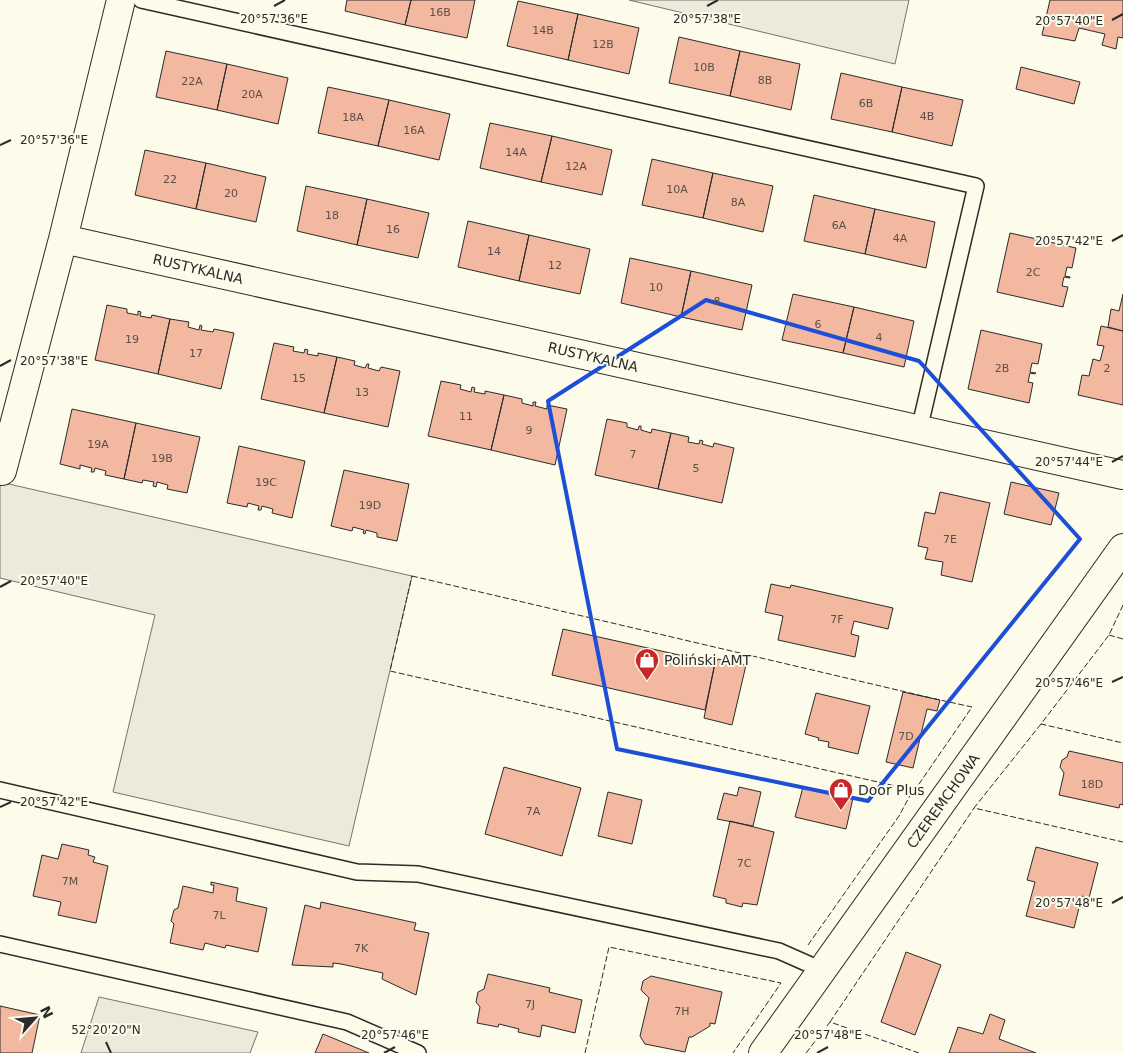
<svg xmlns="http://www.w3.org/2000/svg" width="1123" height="1053" font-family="'DejaVu Sans',sans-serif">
<rect width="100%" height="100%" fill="#fdfbea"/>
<path fill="#ecebdb" stroke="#74746e" d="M629,0H909L895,64Z
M0,482L412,576L349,846L113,792L155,615L0,578Z
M99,997L258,1032L250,1053H81Z"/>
<path fill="#f2b8a0" stroke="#2b2b2b" d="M347,0H411L405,25L345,11Z
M411,0H475L467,38L405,25Z
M1050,0H1123V38L1118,37L1116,49L1102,45L1105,34L1079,28L1075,41L1042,35Z
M518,1L578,14L568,60L507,46Z
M578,14L639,28L629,74L568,60Z
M679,37L740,51L730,96L669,83Z
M166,51L227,64L217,110L156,97Z
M740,51L800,64L791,110L730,96Z
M227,64L288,78L278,124L217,110Z
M1021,67L1080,82L1074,104L1016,89Z
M841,73L902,87L892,132L831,119Z
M328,87L389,100L378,146L318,133Z
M902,87L963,100L952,146L892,132Z
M389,100L450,114L439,160L378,146Z
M490,123L552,136L541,182L480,168Z
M552,136L612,150L602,195L541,182Z
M145,150L206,163L196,209L135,195Z
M652,159L713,173L703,218L642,205Z
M206,163L266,177L256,222L196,209Z
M713,173L773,186L763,232L703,218Z
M306,186L367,199L357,245L297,231Z
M814,195L875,209L865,254L804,241Z
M367,199L429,213L418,258L357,245Z
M875,209L935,222L926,268L865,254Z
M468,221L529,235L519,281L458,267Z
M1010,233L1076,248L1072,268L1067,267L1065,276L1070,277V278L1064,277L1062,286L1068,287L1063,307L997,292Z
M529,235L590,249L580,294L519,281Z
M630,258L691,271L681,317L621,303Z
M691,271L752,285L742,330L681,317Z
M793,294L854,307L843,353L782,340Z
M1123,294V331L1108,327L1111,309L1119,311Z
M107,305L127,309V313L138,315V311L141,312L140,316L151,318L152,315L170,319L158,374L95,360Z
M854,307L914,321L904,367L843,353Z
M170,319L189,322L188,327L199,330L200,325L202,326L201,330L213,332L214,329L234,333L221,389L158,374Z
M1101,326L1123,331V405L1078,395L1082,375L1089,376L1093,359L1100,361L1104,346L1097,345Z
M981,330L1042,344L1038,364L1032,363L1030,372L1036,373L1035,374L1030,373L1028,382L1033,383L1029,403L968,389Z
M274,343L294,347L293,351L304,353L305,349L308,350L307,354L318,356V353L337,357L324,413L261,399Z
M337,357L355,361L354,365L365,368L367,364H369L368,368L379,371L381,367L400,371L388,427L324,413Z
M441,381L461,385L460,389L471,392L472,387L475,388L474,392L485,394V391L504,395L491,450L428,436Z
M504,395L522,399V403L533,406V402H536L535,406L547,409V405L567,409L555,465L491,450Z
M72,409L136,423L124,479L105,475L106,471L95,468L94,472H91L92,468L80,465V469L60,464Z
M607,419L627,423V427L638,430L639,426H641V430L651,433L652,429L671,433L658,489L595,475Z
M136,423L200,437L187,493L167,489L168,485L157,482L156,487L153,486L154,482L143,480L142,483L124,479Z
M671,433L689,437L688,442L699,444L700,440L703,441L702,444L713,447L714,443L734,448L722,503L658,489Z
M239,446L305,461L292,518L272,513L273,509L262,506L261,510H258L259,506L248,503L247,507L227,503Z
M344,470L409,484L397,541L377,537V533L366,530L365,534L363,533L364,530L353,527L352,531L331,526Z
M1011,482L1059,493L1051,525L1004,514Z
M940,492L990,503L972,582L941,575L943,562L925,559L928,548L918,546L925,512L935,514Z
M771,584L790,588L791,585L893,608L888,629L854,621L851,634L859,636L855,657L778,640L783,616L765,612Z
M563,629L715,663L705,710L552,675Z
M718,659L746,665L732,725L704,718L715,663Z
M903,692L940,700L937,711L927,709L913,768L886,762Z
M816,693L870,706L858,754L828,747L829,742L818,740L819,738L805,734Z
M1069,751L1123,763V805L1120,804L1119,808L1059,795L1064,773L1060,767L1062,760L1067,757Z
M504,767L581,788L562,856L485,834Z
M739,787L761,792L753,826L717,819L724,793L737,796Z
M803,787L853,798L846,829L795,817Z
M608,792L642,800L632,844L598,836Z
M730,821L774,832L757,905L743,903L742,907L726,903V899L713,896Z
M62,844L89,850L88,855L95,857L93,862L108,866L96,923L58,915L61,902L33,896L42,855L58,859Z
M1036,847L1098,863L1089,898L1082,896L1074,928L1026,916L1035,882L1027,880Z
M211,882L238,888L236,901L267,908L258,952L226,945L225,948L205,943L203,950L170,943L174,924L171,921L174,910L178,908L183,886L213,893L214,885H211Z
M321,902L416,923L414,930L429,933L416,995L382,979L383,973L341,964L333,963V967L292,965L305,905L320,909Z
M906,952L941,965L915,1035L881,1022Z
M488,974L550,988L549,992L582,1000L575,1033L542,1025L540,1037L518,1032L519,1029L499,1024L498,1027L477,1023L480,1007L476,1002L478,992L484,989Z
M651,976L722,992L715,1024L710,1023V1026L692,1037H689L685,1052L645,1044L640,1036L649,998L641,990L643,981Z
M0,1006L40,1015L32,1053H0Z
M990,1014L1005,1020L999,1039L1036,1053H949L958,1027L983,1034Z
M323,1034L369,1053H315Z"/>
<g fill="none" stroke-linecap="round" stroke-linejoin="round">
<g stroke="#2b2b2b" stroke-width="18">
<path id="lane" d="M141,0L976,186L919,430
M0,790L357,872L418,874L779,951L822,970
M0,944L347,1022L418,1053"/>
</g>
<g stroke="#2b2b2b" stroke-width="30">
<path id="street" d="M63,239L1123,475
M2,471L63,239L121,0
M763,1053L1123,548"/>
</g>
<use href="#lane" stroke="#fdfbea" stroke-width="15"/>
<use href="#street" stroke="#fdfbea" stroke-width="28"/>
<path stroke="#2b2b2b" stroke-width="1" stroke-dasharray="6 2.5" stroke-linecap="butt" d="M412,576L940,700L972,707L919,784L913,790L390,671Z
M1123,605L1109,635L1041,724L1123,743
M1109,635L1123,639
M1041,724L974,808L1123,842
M808,945L899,816L913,790
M830,1022L974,808
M585,1053L609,947L781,983L733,1053
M806,1053L830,1022L919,1053"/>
</g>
<path fill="none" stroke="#1d4ed8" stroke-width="4" stroke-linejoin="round" d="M706,300L919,361L1080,539L868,801L617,749L548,401Z"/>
<path fill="none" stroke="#2b2b2b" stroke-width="2" d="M274,6L285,0M707,6L718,0M1112,20L1123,14M0,145L11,140M1112,241L1123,235M0,366L11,360M1112,462L1123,456M0,587L11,581M1112,682L1123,677M0,807L11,802M1112,903L1123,897M106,1042L111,1053M384,1053L395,1047M817,1053L828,1047"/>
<defs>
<g id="shop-pin" transform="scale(1.25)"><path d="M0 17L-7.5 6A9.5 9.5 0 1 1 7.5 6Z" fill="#c62828" stroke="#fdfbea"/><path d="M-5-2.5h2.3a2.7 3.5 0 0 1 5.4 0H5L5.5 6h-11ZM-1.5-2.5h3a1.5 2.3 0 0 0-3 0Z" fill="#fff"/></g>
</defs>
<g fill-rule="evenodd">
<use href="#shop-pin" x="647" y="660"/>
<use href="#shop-pin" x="841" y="790"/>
</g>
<g text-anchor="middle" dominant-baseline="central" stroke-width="4" stroke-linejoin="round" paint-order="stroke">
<g font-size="11" fill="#5d4e48">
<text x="440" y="12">16B</text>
<text x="543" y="30">14B</text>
<text x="603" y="44">12B</text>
<text x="704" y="67">10B</text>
<text x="765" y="80">8B</text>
<text x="192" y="81">22A</text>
<text x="252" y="94">20A</text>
<text x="866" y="103">6B</text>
<text x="927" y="116">4B</text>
<text x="353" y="117">18A</text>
<text x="414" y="130">16A</text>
<text x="516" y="152">14A</text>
<text x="576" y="166">12A</text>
<text x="170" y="179">22</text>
<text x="677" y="189">10A</text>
<text x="231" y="193">20</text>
<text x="738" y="202">8A</text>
<text x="332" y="215">18</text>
<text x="839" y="225">6A</text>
<text x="393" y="229">16</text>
<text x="900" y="238">4A</text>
<text x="494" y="251">14</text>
<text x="555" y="265">12</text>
<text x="1033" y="272">2C</text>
<text x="656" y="287">10</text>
<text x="717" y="301">8</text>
<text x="818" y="324">6</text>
<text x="879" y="337">4</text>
<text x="132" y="339">19</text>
<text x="196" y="353">17</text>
<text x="1002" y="368">2B</text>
<text x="1107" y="368">2</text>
<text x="299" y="378">15</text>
<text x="362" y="392">13</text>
<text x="466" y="416">11</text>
<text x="529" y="430">9</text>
<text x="98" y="444">19A</text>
<text x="633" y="454">7</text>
<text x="162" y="458">19B</text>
<text x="696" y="468">5</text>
<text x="266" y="482">19C</text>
<text x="370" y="505">19D</text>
<text x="950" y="539">7E</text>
<text x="837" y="619">7F</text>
<text x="906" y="736">7D</text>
<text x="1092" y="784">18D</text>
<text x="533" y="811">7A</text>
<text x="744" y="863">7C</text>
<text x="70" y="881">7M</text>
<text x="219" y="915">7L</text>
<text x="361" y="948">7K</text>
<text x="530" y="1004">7J</text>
<text x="682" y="1011">7H</text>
</g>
<g font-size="14" fill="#2b2b2b" stroke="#fdfbea">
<text transform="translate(198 269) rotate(13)">RUSTYKALNA</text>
<text transform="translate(593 357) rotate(13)">RUSTYKALNA</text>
<text transform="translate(943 801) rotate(-54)">CZEREMCHOWA</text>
</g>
<g font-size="14" fill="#2b2b2b" stroke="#fdfbea" text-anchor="start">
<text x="664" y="660">Poliński AMT</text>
<text x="858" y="790">Door Plus</text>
</g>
</g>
<g font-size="12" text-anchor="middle" fill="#2b2b2b" stroke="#fdfbea" stroke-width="4" stroke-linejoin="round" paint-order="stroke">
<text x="274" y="23">20°57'36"E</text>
<text x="707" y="23">20°57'38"E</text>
<text x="1069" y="25">20°57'40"E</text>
<text x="54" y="144">20°57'36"E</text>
<text x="1069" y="245">20°57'42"E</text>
<text x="54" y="365">20°57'38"E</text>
<text x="1069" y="466">20°57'44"E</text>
<text x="54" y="585">20°57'40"E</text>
<text x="1069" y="687">20°57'46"E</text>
<text x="54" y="806">20°57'42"E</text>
<text x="1069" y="907">20°57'48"E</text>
<text x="106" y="1034">52°20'20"N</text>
<text x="395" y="1039">20°57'46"E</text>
<text x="828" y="1039">20°57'48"E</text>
</g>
<g transform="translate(35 1018) rotate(63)" stroke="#fdfbea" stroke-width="4" paint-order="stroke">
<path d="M0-4L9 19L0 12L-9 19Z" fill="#2b2b2b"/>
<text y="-8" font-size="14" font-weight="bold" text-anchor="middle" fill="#2b2b2b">N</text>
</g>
</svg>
